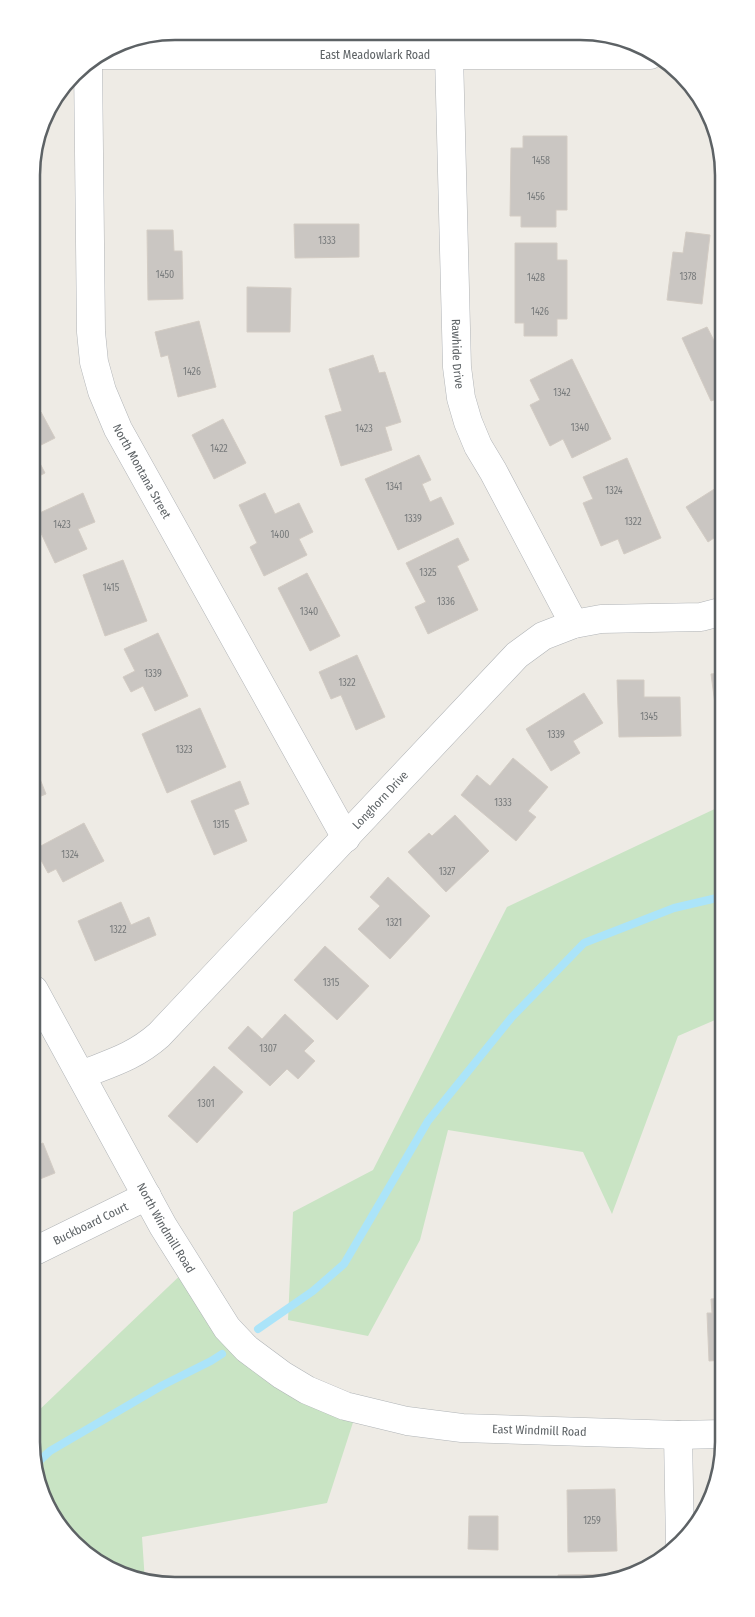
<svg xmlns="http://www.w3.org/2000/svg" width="755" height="1617" font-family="'Fira Sans Condensed',sans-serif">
<rect width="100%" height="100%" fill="#eeebe5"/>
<path fill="#c9e4c4" d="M721,806L722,1017L678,1036L612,1214L583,1152L448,1130L420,1240L368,1336L288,1320L293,1212L373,1170L507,907Z
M189,1267L227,1328L357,1410L327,1503L142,1537L145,1582L80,1550L36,1479V1413Z"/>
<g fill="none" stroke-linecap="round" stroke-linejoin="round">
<path stroke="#abe4f9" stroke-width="8" d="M258,1329L313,1291L344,1264L428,1121L512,1017L584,943L674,908L721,897
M36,1464L50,1451L163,1385L211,1361L222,1354"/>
</g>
<path fill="#cac6c2" stroke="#d3ccc4" d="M523,136H567V210H556V227H521V216H510L511,148H523Z
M294,224H359V257L295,258Z
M147,230H173L174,251H182L183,299L148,300Z
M686,232L710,235L702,304L667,300L673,252L683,253Z
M515,243H557V260H567V319H557V336H524V323H515Z
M247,287L291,288L290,332H247Z
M199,321L216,387L178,397L168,355L161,357L155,332Z
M707,327L720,352V398L711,401L682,338Z
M373,355L379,373L385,372L401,422L385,427L392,450L341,466L325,416L342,411L329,369Z
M572,359L611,439L572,458L563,439L550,446L530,405L540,400L530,380Z
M41,412L55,438L33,449L32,417Z
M223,419L246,463L214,479L192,435Z
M33,450L45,473L33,479Z
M419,455L431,480L422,484L430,502L441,497L454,524L398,550L365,479Z
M627,458L661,538L624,554L618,539L601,546L583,503L593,499L583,477Z
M716,488L720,494V534L708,542L686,507Z
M83,493L95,522L78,529L87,549L55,563L33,516Z
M265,493L275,514L299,503L313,532L299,539L307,555L264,576L250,547L257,543L239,505Z
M458,538L469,560L457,566L478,610L428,634L415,607L426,602L406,563Z
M123,560L147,621L105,636L83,575Z
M307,573L340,636L310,651L278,588Z
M158,633L188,696L155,711L143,686L131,692L123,677L135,671L124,649Z
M357,655L385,717L356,730L341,695L331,699L319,672Z
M721,673V726H718L711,674Z
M617,680H644V697H680L681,736L619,737Z
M584,693L603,723L573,741L580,753L551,771L526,729Z
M200,708L226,767L167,793L142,734Z
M513,758L548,787L528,811L536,817L516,841L461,795L477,775L490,786Z
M34,764L46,794L34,799Z
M240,781L249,804L234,810L247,841L214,855L191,801Z
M455,815L489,851L446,892L408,852L429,833L432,836Z
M84,823L104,861L63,882L56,869L48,873L35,849Z
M388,877L430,916L390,959L358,929L380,906L370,897Z
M121,902L131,925L149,917L156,935L95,961L78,921Z
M325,946L369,986L337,1020L294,980Z
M285,1014L314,1041L304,1051L315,1061L298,1079L287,1069L270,1086L228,1048L248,1026L262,1039Z
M214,1066L243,1092L197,1143L168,1116Z
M43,1143L55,1173L35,1181V1146Z
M723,1298V1360L709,1361L707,1313H712L711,1299Z
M615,1489L617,1551L568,1552L567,1490Z
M469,1516H498V1550L468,1549Z
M620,1574V1580L617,1581H558V1575Z"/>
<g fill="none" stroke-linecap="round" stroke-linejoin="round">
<g stroke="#b1b4b7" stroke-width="16">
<path id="lane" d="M442,33L449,55
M449,55L457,33"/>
</g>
<g stroke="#b1b4b7" stroke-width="29">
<g id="street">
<path id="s1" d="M449,55L457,367L461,398L468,422L478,446L493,471L574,624"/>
<path id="s2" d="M88,62L91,332L94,362L102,391L118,429L346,838"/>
<path id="s3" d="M81,1075C111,1063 134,1057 159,1035L517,655L543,636L574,624L601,619L701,617L720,612"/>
<path id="s4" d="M35,1251L147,1196"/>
<path d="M678,1435L680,1543"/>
</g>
</g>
<g stroke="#b0b4b7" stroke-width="29">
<g id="secondary">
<path id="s5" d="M99,55H650"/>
<path id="s6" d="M34,990L163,1226L227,1328L247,1349L282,1375L307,1390L345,1406L407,1421L462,1428L678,1435L723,1434"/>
</g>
</g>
<use href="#lane" stroke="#fff" stroke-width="14"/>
<use href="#street" stroke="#fff" stroke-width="28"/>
<use href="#secondary" stroke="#fff" stroke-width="28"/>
</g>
<g text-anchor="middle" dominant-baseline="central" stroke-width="4" stroke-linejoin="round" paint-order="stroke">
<g font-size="10" fill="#787b7c">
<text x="541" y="161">1458</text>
<text x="536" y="197">1456</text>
<text x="327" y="241">1333</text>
<text x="165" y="275">1450</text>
<text x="688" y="277">1378</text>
<text x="536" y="278">1428</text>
<text x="540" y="312">1426</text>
<text x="192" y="372">1426</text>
<text x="562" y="393">1342</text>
<text x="580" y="428">1340</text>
<text x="364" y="429">1423</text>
<text x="219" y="449">1422</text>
<text x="394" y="487">1341</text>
<text x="614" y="491">1324</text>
<text x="413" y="519">1339</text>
<text x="633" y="522">1322</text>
<text x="62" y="525">1423</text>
<text x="280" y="535">1400</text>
<text x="428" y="573">1325</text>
<text x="111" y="588">1415</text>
<text x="446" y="602">1336</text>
<text x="309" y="612">1340</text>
<text x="153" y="674">1339</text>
<text x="347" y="683">1322</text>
<text x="649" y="717">1345</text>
<text x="556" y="735">1339</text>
<text x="184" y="750">1323</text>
<text x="503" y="803">1333</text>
<text x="221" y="825">1315</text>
<text x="70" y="855">1324</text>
<text x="447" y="872">1327</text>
<text x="394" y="923">1321</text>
<text x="118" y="930">1322</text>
<text x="331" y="983">1315</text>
<text x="268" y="1049">1307</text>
<text x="206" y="1104">1301</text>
<text x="592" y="1521">1259</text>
</g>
<g font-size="12" fill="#5d6265" stroke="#fff">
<text stroke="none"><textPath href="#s5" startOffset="276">East Meadowlark Road</textPath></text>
<text stroke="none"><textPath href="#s1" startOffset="299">Rawhide Drive</textPath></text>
<text stroke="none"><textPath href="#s2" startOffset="420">North Montana Street</textPath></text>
<text stroke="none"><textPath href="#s3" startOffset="411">Longhorn Drive</textPath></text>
<text stroke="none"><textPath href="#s4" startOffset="62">Buckboard Court</textPath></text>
<text stroke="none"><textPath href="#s6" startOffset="272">North Windmill Road</textPath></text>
<text stroke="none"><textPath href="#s6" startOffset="729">East Windmill Road</textPath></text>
</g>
</g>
<path d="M0 0H755V1617H0ZM175 40H580A135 135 0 0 1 715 175V1442A135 135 0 0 1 580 1577H175A135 135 0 0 1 40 1442V175A135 135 0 0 1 175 40Z" fill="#fff" fill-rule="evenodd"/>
<path fill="none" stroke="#5d6265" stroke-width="2.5" d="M175 40H580A135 135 0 0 1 715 175V1442A135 135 0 0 1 580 1577H175A135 135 0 0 1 40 1442V175A135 135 0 0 1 175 40Z"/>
</svg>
